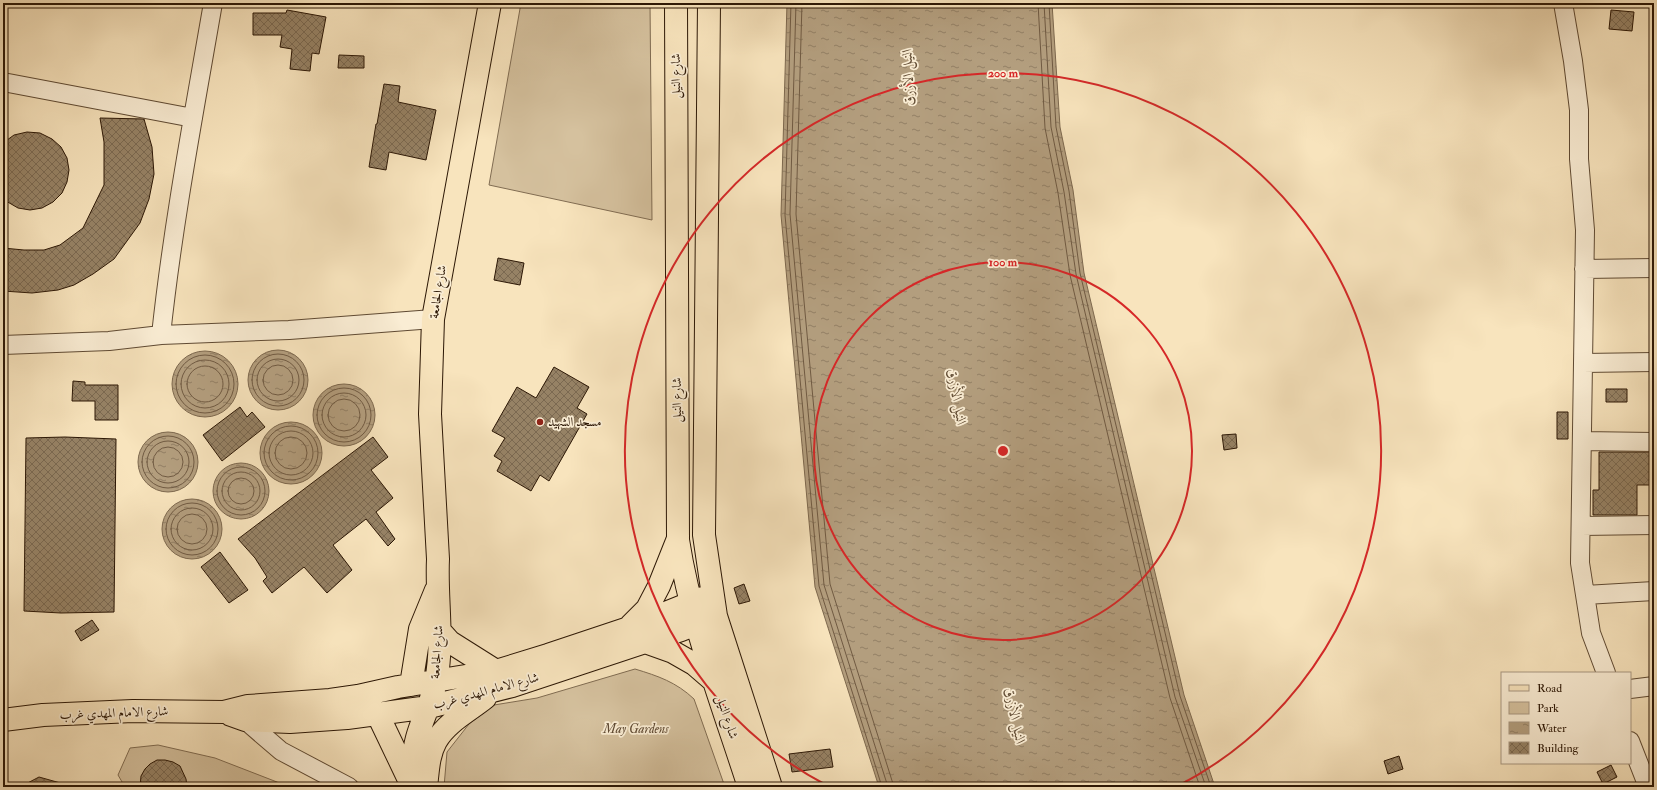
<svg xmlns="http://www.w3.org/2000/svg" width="1657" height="790" font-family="'IM FELL Double Pica',Amiri,serif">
<defs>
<pattern id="water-ripples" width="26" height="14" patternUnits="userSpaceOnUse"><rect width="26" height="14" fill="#b39e7e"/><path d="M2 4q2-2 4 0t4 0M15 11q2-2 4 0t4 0" fill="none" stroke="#928065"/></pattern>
<pattern id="building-cross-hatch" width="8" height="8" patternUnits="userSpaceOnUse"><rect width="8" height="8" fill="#968265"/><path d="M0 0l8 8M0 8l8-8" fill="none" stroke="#7b6951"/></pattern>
</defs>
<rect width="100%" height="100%" fill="#f8e4bd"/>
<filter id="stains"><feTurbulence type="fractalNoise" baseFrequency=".005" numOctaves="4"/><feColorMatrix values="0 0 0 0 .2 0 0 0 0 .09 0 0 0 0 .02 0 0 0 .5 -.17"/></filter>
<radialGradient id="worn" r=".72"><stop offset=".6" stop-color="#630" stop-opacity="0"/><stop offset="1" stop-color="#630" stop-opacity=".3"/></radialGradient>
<path fill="#d5c19e" stroke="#806c52" d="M521,3H650L652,220L489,185Z
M635,669C658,676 676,682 694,699L725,787H444L447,752L469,724L494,705L537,698Z
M158,745L215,758L277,782L286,787H125L118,775L130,748Z"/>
<path fill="url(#water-ripples)" stroke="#7d684e" d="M787,3H1052L1060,127L1073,190L1084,273L1184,695L1215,787H879L815,587L781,215Z
M248 380a30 30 0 1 1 60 0a30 30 0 1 1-60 0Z
M172 384a33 33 0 1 1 66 0a33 33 0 1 1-66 0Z
M313 415a31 31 0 1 1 62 0a31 31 0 1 1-62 0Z
M260 453a31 31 0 1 1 62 0a31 31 0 1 1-62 0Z
M138 462a30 30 0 1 1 60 0a30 30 0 1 1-60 0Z
M213 491a28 28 0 1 1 56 0a28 28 0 1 1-56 0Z
M162 529a30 30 0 1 1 60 0a30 30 0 1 1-60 0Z"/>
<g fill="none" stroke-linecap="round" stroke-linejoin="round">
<path stroke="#705a42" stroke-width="1" d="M791,3L785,215L819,586L882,787
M796,3L790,214L824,585L888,787
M802,3L796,214L830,584L894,787
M1038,3L1045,128L1058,193L1070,275L1170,698L1200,787
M1044,3L1051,127L1064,192L1076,274L1175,697L1206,787
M1049,3L1056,127L1069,191L1080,273L1180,696L1211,787
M252 380a26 26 0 1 1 52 0a26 26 0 1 1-52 0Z
M176 384a29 29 0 1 1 58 0a29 29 0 1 1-58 0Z
M257 380a21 21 0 1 1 42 0a21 21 0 1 1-42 0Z
M181 384a24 24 0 1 1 48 0a24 24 0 1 1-48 0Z
M263 380a15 15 0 1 1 30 0a15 15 0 1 1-30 0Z
M187 384a18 18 0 1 1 36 0a18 18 0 1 1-36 0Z
M317 415a27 27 0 1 1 54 0a27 27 0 1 1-54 0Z
M322 415a22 22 0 1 1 44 0a22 22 0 1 1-44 0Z
M328 415a16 16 0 1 1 32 0a16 16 0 1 1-32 0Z
M264 453a27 27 0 1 1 54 0a27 27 0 1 1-54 0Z
M269 453a22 22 0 1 1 44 0a22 22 0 1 1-44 0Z
M142 462a26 26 0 1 1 52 0a26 26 0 1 1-52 0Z
M275 453a16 16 0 1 1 32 0a16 16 0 1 1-32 0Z
M147 462a21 21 0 1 1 42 0a21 21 0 1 1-42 0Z
M153 462a15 15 0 1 1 30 0a15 15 0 1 1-30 0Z
M217 491a24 24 0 1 1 48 0a24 24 0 1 1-48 0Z
M222 491a19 19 0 1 1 38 0a19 19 0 1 1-38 0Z
M228 491a13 13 0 1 1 26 0a13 13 0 1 1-26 0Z
M166 529a26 26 0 1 1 52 0a26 26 0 1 1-52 0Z
M171 529a21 21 0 1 1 42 0a21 21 0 1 1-42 0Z
M177 529a15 15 0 1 1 30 0a15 15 0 1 1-30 0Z"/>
</g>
<path fill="url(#building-cross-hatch)" stroke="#2c1705" d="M287,10L326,17L319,54L312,53L310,71L290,69L292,49L280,47L282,35H253V13H286Z
M1611,10L1634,12L1632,31L1609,29Z
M339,55L364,56V68H338Z
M384,84L400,86L398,102L436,110L426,160L389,152L386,170L369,167L376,124H377Z
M100,118L144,119L152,147L154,174L149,199L140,223L114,259L93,274L74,285L58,290L32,293L3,291V248L24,250H44L60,245L83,228L104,185V142Z
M27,132L40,133L52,139L61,147L67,158L69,170L67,182L62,193L53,202L42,208L30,210L18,208L6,201L3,197V143L14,135Z
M498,258L524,263L520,285L494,280Z
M554,367L589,387L577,408L587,414L549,481L540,475L531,491L497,471L502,461L494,456L505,438L492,431L517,387L536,398Z
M73,381L85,382V385H118V420H95V401H72Z
M1606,389H1627V402H1606Z
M240,407L247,417L252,412L265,427L222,461L203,435Z
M1557,412H1568V439H1557Z
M1236,434L1237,448L1224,450L1222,435Z
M65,437L116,439L114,612L61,613L24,611L26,438Z
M373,437L388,457L371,470L393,498L376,512L395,539L388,546L366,519L333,545L352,570L327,593L304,567L272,593L263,581L267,577L255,558L238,539Z
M1599,452H1653V485H1637V515H1593V490H1599Z
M220,552L248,590L229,603L201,567Z
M744,584L750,601L739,604L734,588Z
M92,620L99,630L81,641L75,631Z
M830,749L833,767L792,772L789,754Z
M1399,756L1403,769L1388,774L1384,761Z
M157,760H165L173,762L180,766L186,779L187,787H140L141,776L145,769L150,764Z
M1611,765L1617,777L1603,784L1597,772Z
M39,777L64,784V787H20Z"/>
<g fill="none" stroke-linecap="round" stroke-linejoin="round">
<g stroke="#5f4a33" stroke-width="20">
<path id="minor" d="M1563,3L1573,61L1579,110V159L1585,230L1580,563L1591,633L1606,673
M3,82L193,118
M1584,269L1654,268
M161,335C173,223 194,113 213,3
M3,345L109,341L161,335L289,330L433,319
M1583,363L1654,362
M1582,441L1654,442
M1581,526L1654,525
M1585,595L1654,591
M1630,689L1654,686
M245,720L281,751L349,787
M1630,741L1648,787"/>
</g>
<g stroke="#2c1705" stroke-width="24">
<path id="major" d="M676,3L678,540C691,624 723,706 749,787
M709,3L704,535L716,616L771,787
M631,625L647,609L659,586L677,541
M441,632L450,642L496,671
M645,642L673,652L694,664L716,683
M411,685L420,629L436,590
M369,706L378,715L411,784
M231,715L245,720L290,722L347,718L429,707L512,686L681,630L709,619
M3,720L43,715L133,711L224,712L248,706L330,700L358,696L398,687L496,671L548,655L626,629L703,598
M417,787C416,779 414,771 414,763C412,735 431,708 436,681C444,640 436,599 438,559L430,414L433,319L490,3
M426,787C428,772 428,755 436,741C447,722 469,711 485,698"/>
</g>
<use href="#minor" stroke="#faedd4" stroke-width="18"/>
<use href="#major" stroke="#f8e4bd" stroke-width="22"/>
</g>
<g fill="none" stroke="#d62828" stroke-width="2">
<circle cx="1003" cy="451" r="189"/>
<path d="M828 786A378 378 0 1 1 1178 786"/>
</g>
<circle fill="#8f2418" stroke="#faedd4" stroke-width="1.5" cx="540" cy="422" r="4"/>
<g text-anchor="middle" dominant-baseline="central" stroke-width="3.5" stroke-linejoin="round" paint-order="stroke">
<g font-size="13" fill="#2c1705" stroke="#faedd4">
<text transform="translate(676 76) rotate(-90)">شارع النيل</text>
<text transform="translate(438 292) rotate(-81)">شارع الجامعة</text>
<text transform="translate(677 400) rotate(-90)">شارع النيل</text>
<text transform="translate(437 652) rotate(-86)">شارع الجامعة</text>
<text transform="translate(486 691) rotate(-15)">شارع الامام المهدي غرب</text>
<text transform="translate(114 713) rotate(-2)">شارع الامام المهدي غرب</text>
<text transform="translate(727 717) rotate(72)">شارع النيل</text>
</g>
<g font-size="13" fill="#2c1705" stroke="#faedd4" text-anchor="start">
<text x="548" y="422">مسجد الشهيد</text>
</g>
<g font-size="13" font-style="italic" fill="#5f4a33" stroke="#faedd4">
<text x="636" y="729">May Gardens</text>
</g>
<g font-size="14" font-style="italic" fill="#624d35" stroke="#faedd4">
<text transform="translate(908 77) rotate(-92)">النيل الأزرق</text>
<text transform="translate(957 397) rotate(80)">النيل الأزرق</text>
<text transform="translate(1015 716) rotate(78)">النيل الأزرق</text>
</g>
</g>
<circle cx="1003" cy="451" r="6" fill="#d62828" stroke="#faedd4" stroke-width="2"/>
<g font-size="12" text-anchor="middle" font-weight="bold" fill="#d62828" stroke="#faedd4" stroke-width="3.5" stroke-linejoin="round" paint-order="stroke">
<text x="1003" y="77">200 m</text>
<text x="1003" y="266">100 m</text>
</g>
<rect width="1657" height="790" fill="none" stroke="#f8e4bd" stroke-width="16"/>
<rect x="4" y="4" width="1649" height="782" fill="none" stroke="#2c1705" stroke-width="2"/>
<rect x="8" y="8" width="1641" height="774" fill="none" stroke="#2c1705"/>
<rect x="1501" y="672" width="130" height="92" fill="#faedd4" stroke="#a89781"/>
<rect x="1509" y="685" width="20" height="6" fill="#f8e4bd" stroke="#a89781"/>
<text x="1537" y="692" font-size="12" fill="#2c1705">Road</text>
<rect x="1509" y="702" width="20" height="12" fill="#d5c19e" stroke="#a89781"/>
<text x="1537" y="712" font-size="12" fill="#2c1705">Park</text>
<rect x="1509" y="722" width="20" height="12" fill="url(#water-ripples)" stroke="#a89781"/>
<text x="1537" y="732" font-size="12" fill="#2c1705">Water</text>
<rect x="1509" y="742" width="20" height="12" fill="url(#building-cross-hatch)" stroke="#a89781"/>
<text x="1537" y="752" font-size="12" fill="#2c1705">Building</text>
<rect width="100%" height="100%" filter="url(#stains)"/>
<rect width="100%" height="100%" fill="url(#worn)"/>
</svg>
